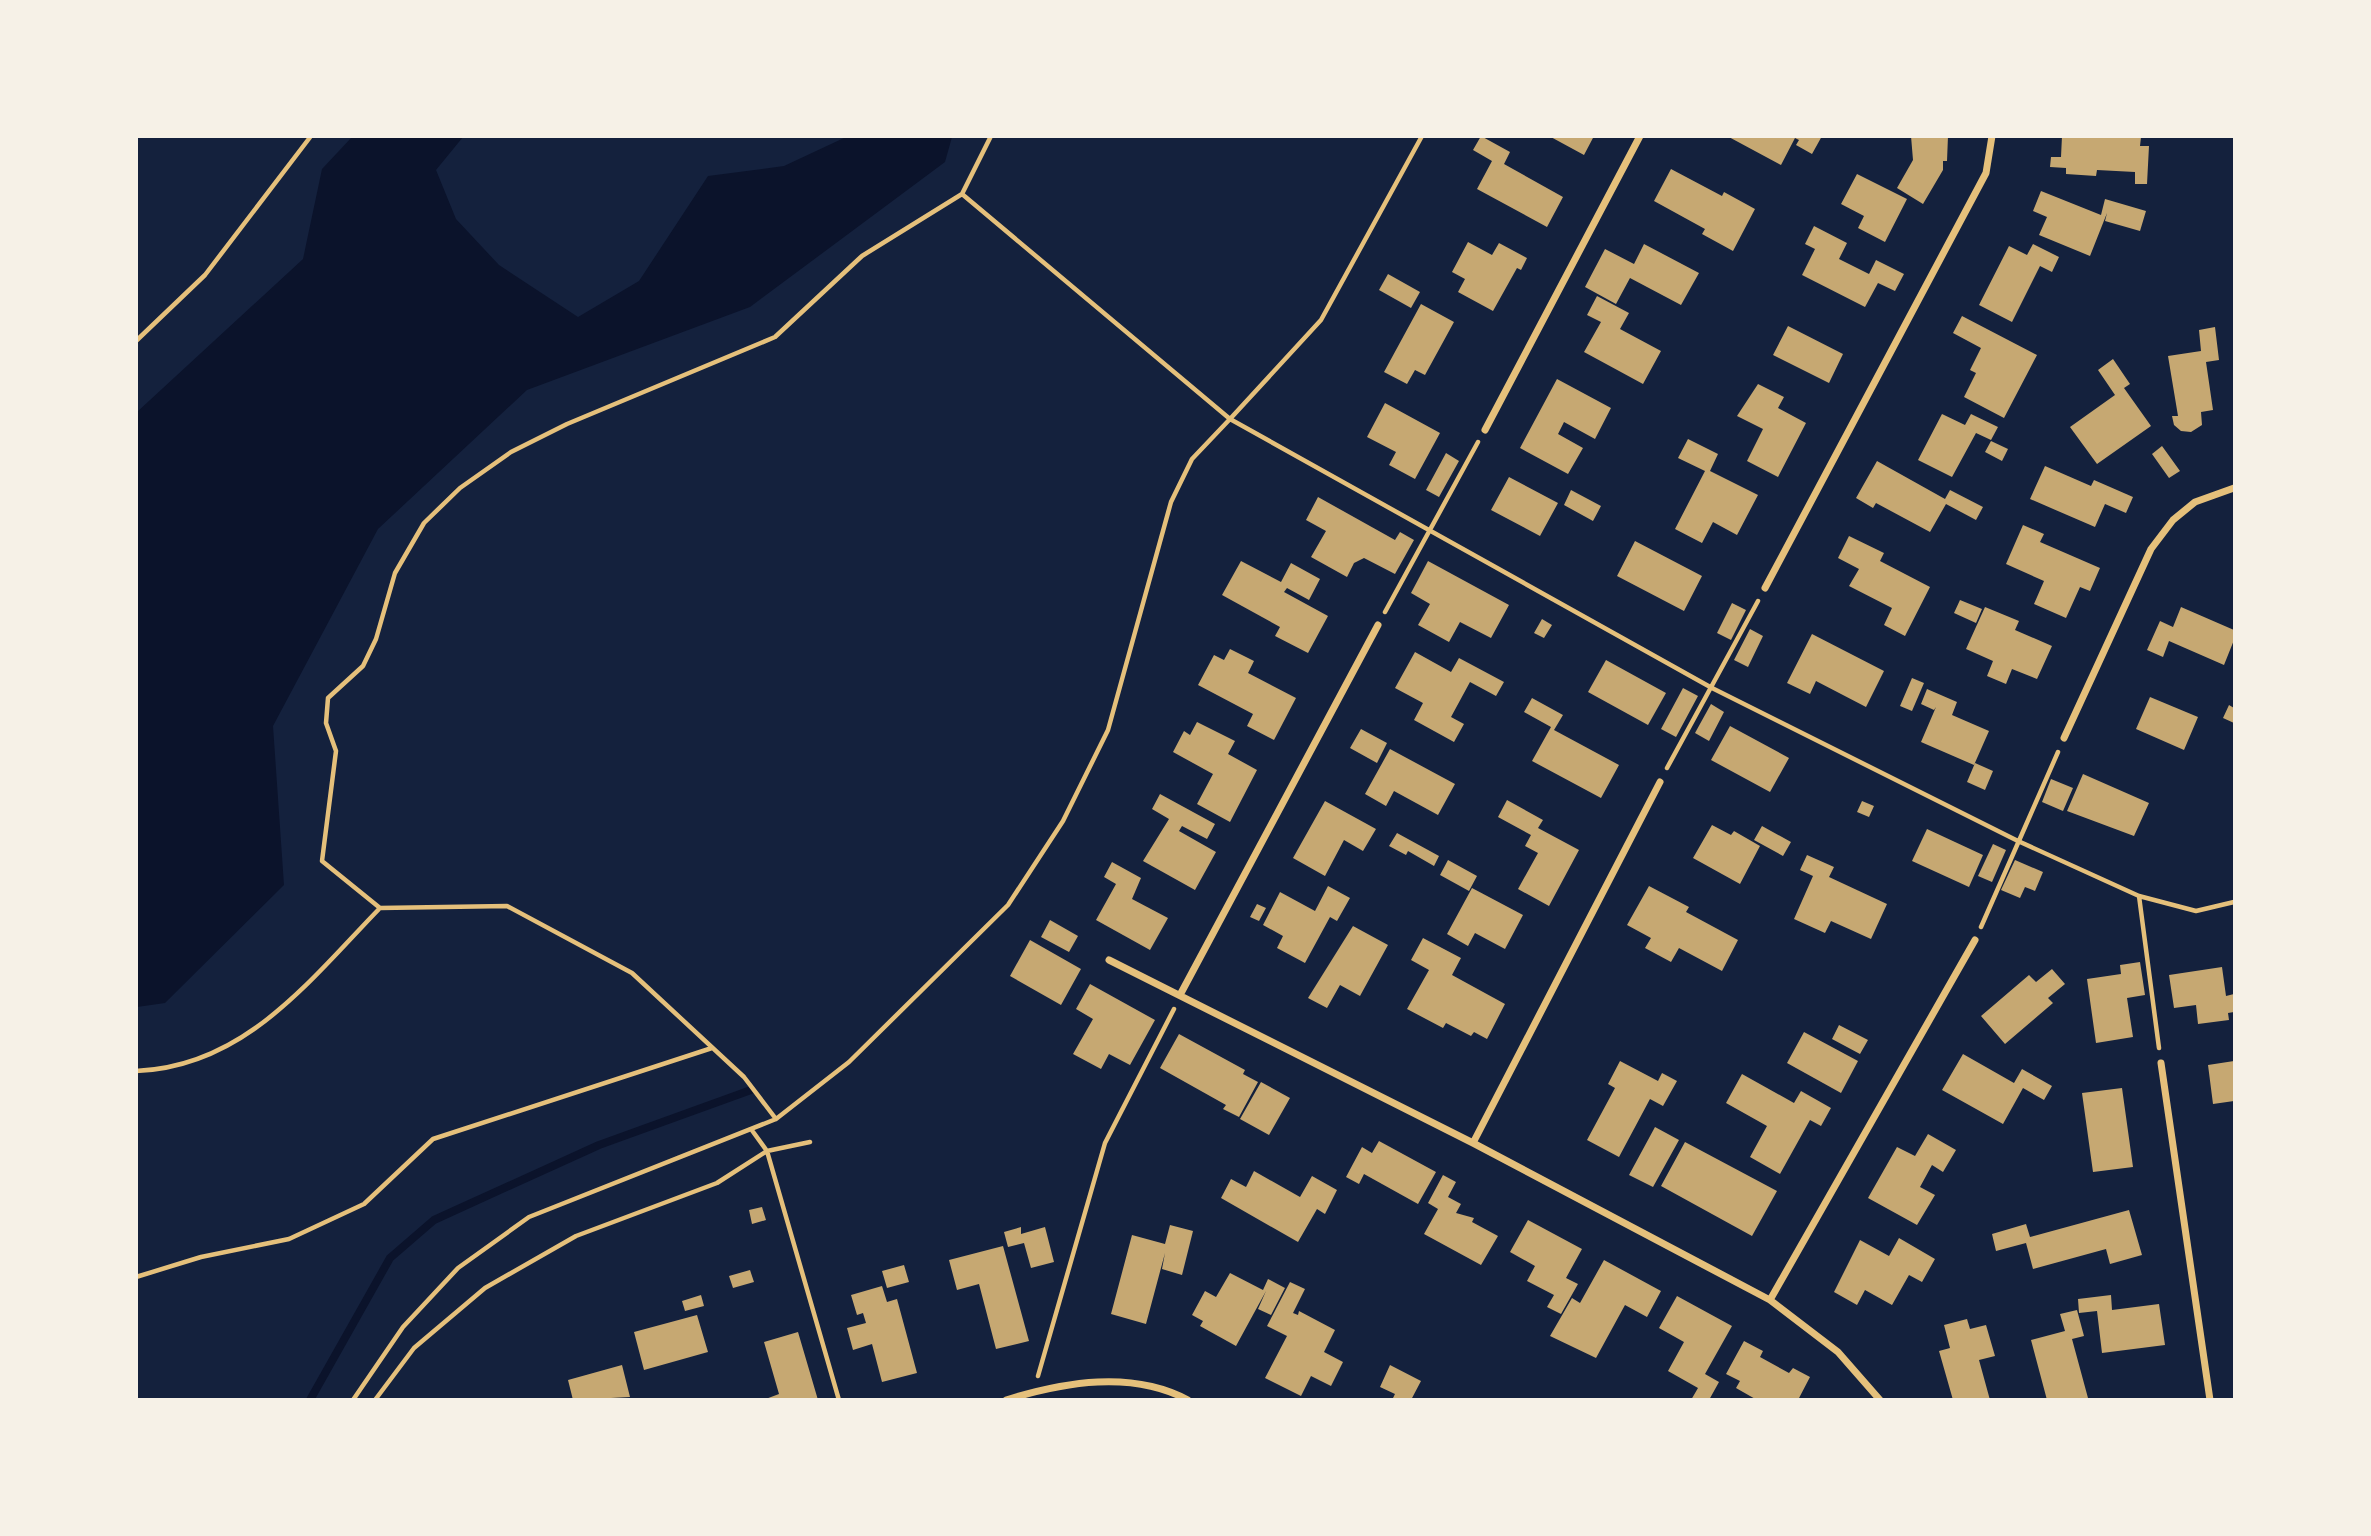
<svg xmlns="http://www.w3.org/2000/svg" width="2371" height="1536" font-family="'Public Sans',sans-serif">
<rect width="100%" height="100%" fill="#14213d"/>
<path fill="#0b132b" d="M352,137H463L436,170L456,219L499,265L578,317L639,281L708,176L784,166L846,137H952L945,162L750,307L527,390L378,529L273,726L284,885L165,1003L137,1007V412L303,259L322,169Z"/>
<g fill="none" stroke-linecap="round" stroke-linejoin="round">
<path stroke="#0b132b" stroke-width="8" d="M310,1400L390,1258L434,1220L599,1145L751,1090"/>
</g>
<path fill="#c6a872" d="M1481,136L1510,152L1504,164L1563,197L1547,227L1477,189L1492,161L1473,150Z
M1549,136H1594L1584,155Z
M1727,136H1822L1812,154L1796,145L1799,140L1795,138L1781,165Z
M1911,136H1948L1947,161H1943V170L1923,204L1897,188L1913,160Z
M2062,136L2141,137L2140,146H2149L2147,184H2135V172L2097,170L2096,176L2066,174V168L2050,167L2051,157H2061Z
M1671,169L1722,196L1724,192L1755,209L1733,251L1702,234L1705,229L1654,201Z
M1857,174L1907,199L1885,242L1858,228L1864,216L1841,204Z
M2041,191L2101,215L2105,199L2146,211L2140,231L2105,221L2107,213L2090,256L2039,235L2047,217L2033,211Z
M1814,226L1847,243L1839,259L1869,274L1876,260L1904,274L1895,291L1878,283L1865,307L1802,275L1815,249L1805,244Z
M1468,242L1492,255L1499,243L1527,258L1521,270L1517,268L1493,311L1458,292L1465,279L1452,272Z
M1644,244L1699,273L1681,305L1630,278L1616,304L1585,287L1605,249L1634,264Z
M2033,244L2059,257L2052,272L2040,266L2012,322L1979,305L2009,246L2027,255Z
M1388,274L1420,292L1411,308L1379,290Z
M1597,296L1629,313L1620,329L1661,351L1643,384L1584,352L1601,322L1587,315Z
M1421,304L1454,322L1425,375L1415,370L1407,384L1384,372Z
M1962,316L2037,355L2004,418L1964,397L1976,373L1970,370L1981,348L1953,333Z
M1788,326L1843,354L1829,383L1773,355Z
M2215,327L2219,360L2206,362L2213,410L2201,412L2202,425L2191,432L2181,431L2174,425L2172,416H2178L2168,356L2201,351L2199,330Z
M2113,359L2130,384L2124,388L2151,426L2097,464L2070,427L2115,395L2098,370Z
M1557,379L1611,408L1595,439L1564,422L1558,434L1583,448L1568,474L1520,448Z
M1758,384L1784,397L1778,408L1806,423L1778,477L1747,461L1763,429L1737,416Z
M1385,403L1440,433L1415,479L1389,465L1396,452L1367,437Z
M1942,414L1965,425L1971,414L1998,427L1991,440L1976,433L1952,477L1918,460Z
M1688,439L1718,454L1710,471L1758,495L1737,535L1713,522L1702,543L1675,529L1705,471L1678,458Z
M1991,441L2008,449L2002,461L1985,452Z
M2162,446L2180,471L2169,478L2152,454Z
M1446,453L1459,461L1439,497L1426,490Z
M1877,461L1945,499L1950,490L1983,507L1976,520L1946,504L1930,532L1876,503L1873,508L1856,498Z
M2045,466L2091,486L2094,480L2133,497L2126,513L2105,504L2095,527L2030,499Z
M1509,477L1558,503L1540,536L1491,510Z
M1571,490L1601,506L1593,521L1564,505Z
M1318,497L1395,540L1400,532L1414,540L1395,574L1364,558L1354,563L1347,577L1311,557L1326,531L1306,520Z
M2023,525L2044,534L2040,542L2100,568L2090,591L2080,587L2066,618L2034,604L2044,581L2006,564Z
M1849,536L1884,553L1880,561L1930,587L1905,636L1884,625L1892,608L1849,586L1859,569L1838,558Z
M1635,541L1702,576L1684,611L1617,576Z
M1241,561L1281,582L1291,563L1320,579L1309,600L1287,588L1284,592L1328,616L1308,653L1275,636L1280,627L1222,595Z
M1428,561L1509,605L1491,638L1460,622L1449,642L1418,625L1430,604L1411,593Z
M1960,600L1982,609L1976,623L1954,613Z
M1732,603L1746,610L1731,640L1717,633Z
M1985,607L2019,621L2015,630L2052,646L2037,679L2012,669L2006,684L1987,676L1993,661L1966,649Z
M2181,607L2234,630V640L2224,665L2169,641L2163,657L2147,650L2160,621L2173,627Z
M1542,619L1552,625L1544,638L1534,633Z
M1750,629L1763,636L1748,667L1734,660Z
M1812,634L1884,671L1866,707L1816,681L1810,694L1787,683Z
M1230,649L1254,661L1248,673L1296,698L1274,740L1247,726L1253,714L1198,685L1214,655L1224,660Z
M1415,652L1451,672L1459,658L1504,682L1496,696L1470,682L1451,717L1464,724L1454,742L1414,720L1423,703L1395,688Z
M1606,660L1666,693L1648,725L1588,692Z
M1912,678L1924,683L1912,711L1900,706Z
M1683,688L1698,696L1676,737L1661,729Z
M1927,689L1957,702L1952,715L1989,731L1974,765L1921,742L1936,707L1934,710L1921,704Z
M2150,697L2198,717L2184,750L2136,729Z
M1532,698L1563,715L1554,730L1619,765L1601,798L1532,761L1551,727L1524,712Z
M1711,704L1724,712L1709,741L1695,733Z
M2229,705L2234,708V723L2223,718Z
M1197,722L1235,741L1228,754L1257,770L1230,822L1197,804L1213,774L1173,752L1184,731L1190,735Z
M1730,726L1789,758L1770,792L1711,760Z
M1361,729L1387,743L1377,763L1350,748Z
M1390,749L1455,784L1438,815L1394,791L1386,806L1365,794Z
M1975,763L1993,771L1985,790L1967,782Z
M2083,774L2149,803L2134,836L2067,811Z
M2051,779L2073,788L2063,811L2042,802Z
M1160,794L1215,824L1207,839L1182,826L1179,831L1216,852L1195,890L1143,861L1169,819L1152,809Z
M1507,800L1543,820L1538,828L1579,850L1549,906L1518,889L1538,853L1525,846L1531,835L1498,817Z
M1325,801L1376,829L1363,851L1344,840L1325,876L1293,858Z
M1862,801L1874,806L1869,817L1857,812Z
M1712,825L1731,835L1734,831L1760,846L1740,884L1693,858Z
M1762,826L1791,842L1783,856L1754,840Z
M1927,829L1983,855L1969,887L1912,861Z
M1397,833L1439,856L1434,866L1408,851L1406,855L1389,846Z
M1993,844L2006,850L1992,882L1978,876Z
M1807,855L1834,867L1829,877L1887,904L1871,939L1831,921L1825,933L1794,919L1813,876L1800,870Z
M1448,860L1477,876L1469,891L1440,875Z
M2015,860L2043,872L2035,891L2025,887L2020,898L2001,890Z
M1112,862L1141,878L1132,899L1168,918L1150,950L1096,920L1116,884L1104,877Z
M1328,886L1350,898L1337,921L1330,917L1305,963L1277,948L1283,936L1263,925L1280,892L1315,911Z
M1649,886L1689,907L1686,912L1738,940L1722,971L1679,948L1671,962L1645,948L1651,938L1627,925Z
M1472,888L1523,915L1505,949L1475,933L1468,946L1447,934Z
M1257,904L1266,908L1259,921L1250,917Z
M1050,920L1078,936L1069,952L1041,937Z
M1353,926L1388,945L1360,996L1340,985L1327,1008L1308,998Z
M1423,938L1461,958L1452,975L1505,1004L1487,1039L1474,1032L1471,1036L1446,1023L1443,1028L1407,1009L1429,970L1411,960Z
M1030,940L1081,969L1061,1005L1010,976Z
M2140,962L2145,995L2127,998L2133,1037L2096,1043L2087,979L2121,974L2120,965Z
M2222,967L2226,996L2234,994V1012L2228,1013L2229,1020L2198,1024L2196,1005L2174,1008L2169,975Z
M2052,969L2065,984L2048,998L2053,1003L2005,1044L1981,1016L2029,975L2036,982Z
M1090,984L1155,1020L1130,1065L1109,1054L1101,1069L1073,1054L1093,1019L1076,1009Z
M1839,1025L1868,1040L1860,1054L1832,1039Z
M1804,1032L1858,1061L1841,1093L1787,1063Z
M1179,1034L1245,1070L1243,1074L1258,1082L1239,1117L1223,1109L1226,1105L1160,1068Z
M1963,1054L2014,1083L2022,1069L2052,1086L2044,1100L2023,1088L2003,1124L1942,1090Z
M1620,1061L1658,1081L1662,1073L1677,1081L1663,1106L1650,1099L1619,1157L1587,1140L1615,1088L1608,1084Z
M2234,1061V1101L2213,1104L2208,1065Z
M1742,1074L1794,1103L1801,1091L1831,1108L1821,1126L1810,1120L1780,1174L1750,1157L1767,1126L1726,1103Z
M1261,1082L1290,1098L1269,1135L1240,1119Z
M2122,1088L2133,1167L2093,1172L2082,1093Z
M1655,1127L1679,1140L1653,1187L1629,1175Z
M1928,1134L1956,1150L1943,1172L1932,1165L1920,1187L1935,1195L1917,1225L1868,1198L1897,1147L1915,1156Z
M1379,1141L1436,1172L1418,1204L1364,1174L1359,1184L1346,1177L1362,1147L1372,1153Z
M1685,1142L1777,1191L1752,1236L1661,1186Z
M1254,1171L1300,1197L1312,1176L1337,1190L1325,1214L1317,1209L1298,1242L1221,1198L1231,1179L1246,1187Z
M1443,1175L1456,1182L1448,1197L1461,1204L1456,1213L1474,1218L1472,1222L1498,1236L1481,1265L1424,1234L1438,1209L1428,1203Z
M762,1207L766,1220L752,1224L749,1210Z
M2129,1210L2142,1255L2110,1264L2106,1249L2033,1269L2026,1243L1996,1251L1992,1234L2026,1224L2030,1237Z
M1528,1220L1582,1249L1566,1278L1578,1284L1561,1314L1547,1307L1554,1295L1527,1281L1535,1266L1510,1252Z
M1170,1225L1193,1231L1182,1275L1162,1269L1165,1253L1146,1324L1111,1314L1132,1235L1165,1244Z
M1021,1227V1234L1045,1227L1054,1262L1031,1268L1024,1243L1008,1247L1004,1232Z
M1899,1238L1935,1259L1922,1282L1909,1275L1892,1305L1865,1290L1857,1305L1834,1292L1860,1240L1889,1256Z
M1003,1246L1029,1341L996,1349L979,1284L957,1290L949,1260Z
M1604,1260L1661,1291L1647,1317L1625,1305L1596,1358L1550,1336L1572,1298L1580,1303Z
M904,1265L909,1282L887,1288L882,1271Z
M750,1270L754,1282L733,1288L729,1276Z
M1230,1273L1263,1290L1268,1279L1285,1288L1271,1315L1258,1309L1266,1291L1236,1346L1200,1326L1203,1321L1192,1315L1205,1291L1216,1297Z
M1290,1282L1305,1289L1293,1313L1298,1315L1299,1311L1335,1330L1324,1352L1343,1362L1331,1386L1311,1376L1301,1396L1265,1378L1287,1336L1267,1326Z
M882,1286L887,1302L897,1299L917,1373L882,1382L872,1344L853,1350L847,1328L866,1323L863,1313L857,1315L851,1295Z
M701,1295L704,1306L685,1311L682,1301Z
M2111,1295L2112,1310L2159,1304L2165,1345L2102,1353L2097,1311L2079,1313L2078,1299Z
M1677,1296L1732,1326L1705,1374L1719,1382L1709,1400H1691L1698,1388L1668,1371L1684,1342L1659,1328Z
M2077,1310L2084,1336L2072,1339L2088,1398L2047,1400L2031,1340L2065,1331L2060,1314Z
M697,1315L708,1352L644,1370L634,1332Z
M1967,1319L1970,1329L1986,1325L1995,1356L1979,1360L1990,1400H1953L1939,1351L1950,1348L1944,1325Z
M798,1332L818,1400H763L779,1394L764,1342Z
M1744,1341L1763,1351L1760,1357L1789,1373L1793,1368L1810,1377L1798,1400H1757L1736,1388L1740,1381L1726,1374Z
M622,1365L630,1397L573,1400L568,1380Z
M1390,1365L1421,1381L1411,1400H1392L1395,1394L1380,1387Z"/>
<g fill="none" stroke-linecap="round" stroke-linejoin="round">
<path stroke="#e5c07b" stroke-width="4.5" d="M1422,136L1321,320L1230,419L1712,688L2018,841L2139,896L2196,911L2234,902
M136,341L205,275L311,136
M1385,612L1478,442
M1667,768L1758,601
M2139,896L2159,1048
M380,908L322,861L336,751L326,723L328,698L363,666L376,639L395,573L424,523L460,488L511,452L567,424L775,337L862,256L962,194L991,136
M1981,927L2058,752
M136,1071C245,1067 310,980 380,908L507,906L632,973L744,1077L776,1119
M751,1129L767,1151L839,1400
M136,1277L201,1257L289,1239L364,1204L433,1139L712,1048
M1038,1376L1105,1143L1174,1009
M353,1400L403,1327L458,1268L529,1217L776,1119L849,1062L1008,905L1063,821L1108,730L1171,502L1192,459L1230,419L962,194
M375,1400L414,1348L485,1288L576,1236L717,1183L767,1151L810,1142"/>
<path stroke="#e5c07b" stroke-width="7" d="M1485,430L1640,136
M1765,588L1986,173L1992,136
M2064,738L2151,549L2173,520L2195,502L2234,488
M1109,960L1473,1143L1770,1300L1838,1352L1880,1400
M1180,995L1378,625
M2161,1063L2210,1400
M1473,1143L1660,782
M1770,1300L1975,940
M1006,1400C1064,1382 1132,1370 1188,1400"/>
</g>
<rect width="2371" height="1536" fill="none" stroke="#f6f1e7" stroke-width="276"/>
</svg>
